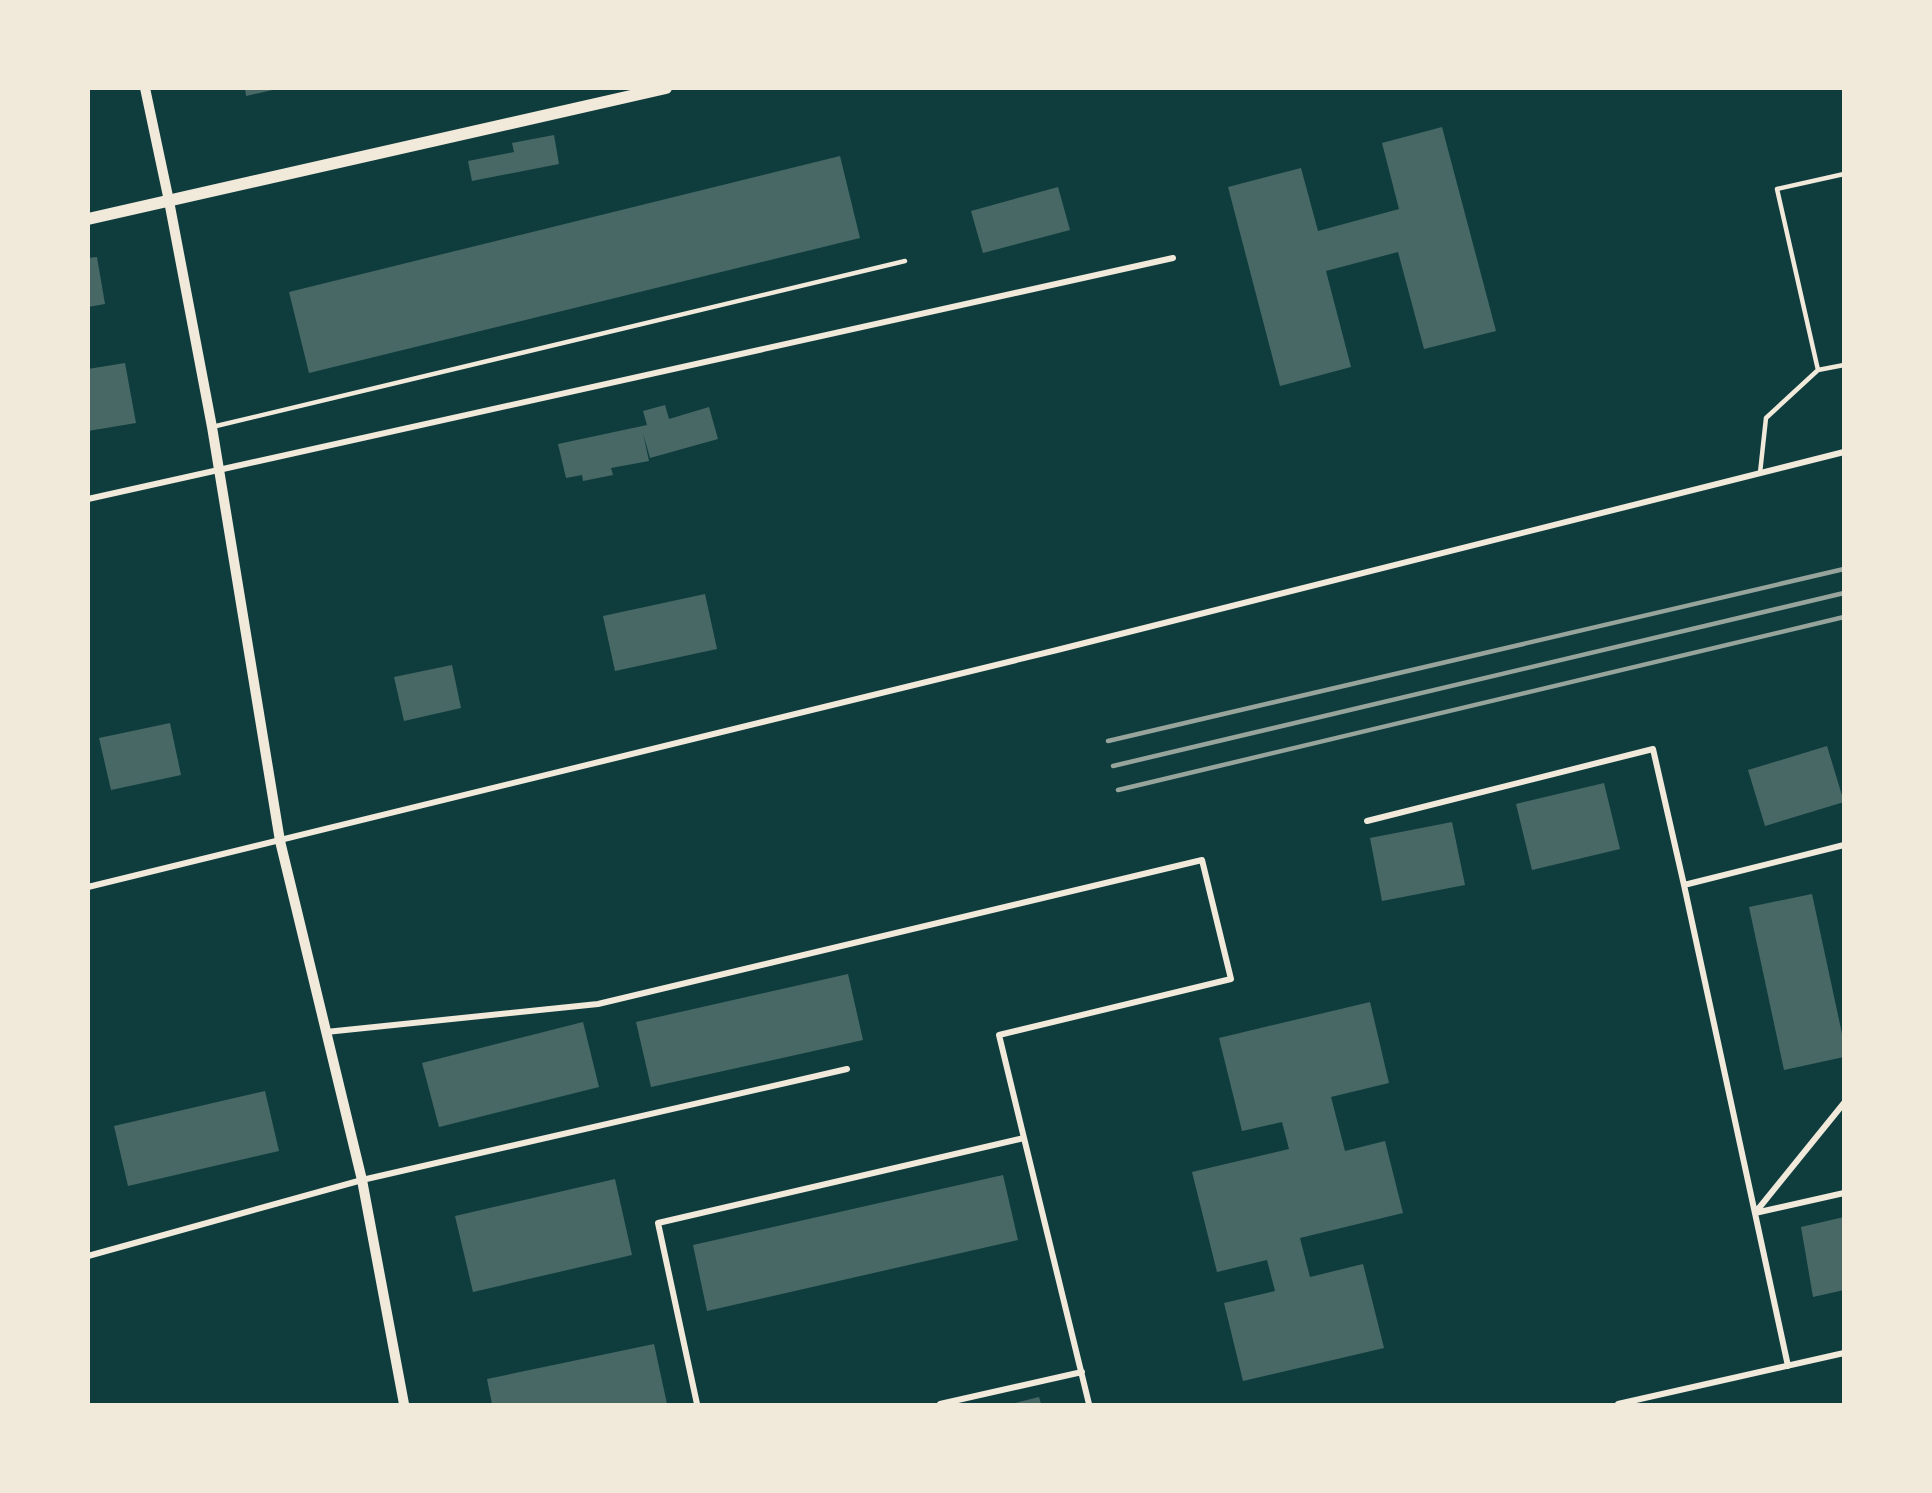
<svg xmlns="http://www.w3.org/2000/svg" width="1932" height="1493" font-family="Barlow,sans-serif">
<rect width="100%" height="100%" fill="#0f3d3e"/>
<path fill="#486865" d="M245,88H276L277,89L246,96Z
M1442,127L1496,331L1424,349L1398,252L1326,271L1351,367L1280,386L1228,187L1301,168L1318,231L1399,209L1382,143Z
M554,135L559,164L472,181L468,161L514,152L512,143Z
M840,156L860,238L309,373L289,292Z
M1058,187L1070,230L983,253L971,211Z
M97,257L105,304L88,307V258Z
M125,363L136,423L88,431V369Z
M665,405L669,419L709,407L718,439L650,458L643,433L649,461L611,468L613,475L583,481L582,475L566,478L558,444L647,425L643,411Z
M705,594L717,649L615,671L603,616Z
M452,665L461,708L404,721L394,677Z
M170,723L181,775L111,790L99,738Z
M1827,746L1844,802L1765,826L1748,770Z
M1604,783L1620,849L1532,870L1516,804Z
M1452,822L1465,885L1382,901L1370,838Z
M1812,894L1844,1043V1057L1784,1070L1749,907Z
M848,974L863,1040L651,1087L636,1022Z
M1370,1002L1389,1083L1331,1097L1345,1151L1385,1141L1403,1213L1300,1238L1310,1277L1363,1264L1384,1348L1243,1381L1224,1303L1275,1291L1267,1260L1217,1272L1192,1172L1289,1149L1282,1122L1242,1131L1219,1038Z
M583,1022L599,1087L439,1127L422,1063Z
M265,1091L279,1151L128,1186L114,1126Z
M1003,1175L1018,1240L707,1311L693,1245Z
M615,1179L632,1255L473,1292L455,1216Z
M1844,1217V1290L1813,1297L1801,1227Z
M654,1344L667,1404H492L487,1379Z
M1039,1397L1041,1404H1011Z"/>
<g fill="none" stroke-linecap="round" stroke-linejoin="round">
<path stroke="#f1e9da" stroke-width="4.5" d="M1818,370L1777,189L1844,174
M212,427L905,261
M1760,473L1766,418L1818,370L1844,365"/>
<path stroke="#f1e9da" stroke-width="6" d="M88,499L1173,258
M1367,821L1653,749L1684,885
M88,887L1057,650L1844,452
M326,1032L598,1004L1202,860L1231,979L999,1035L1024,1138
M1755,1213L1844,1103
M1755,1213L1844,1193
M88,1256L362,1180L847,1069
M1788,1366L1684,885L1844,845
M697,1404L658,1223L1024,1138L1089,1404
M940,1404L1082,1372
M1618,1404L1844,1353"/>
<path stroke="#f1e9da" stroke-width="10" d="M145,88L169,201L212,427L280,841L362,1180L404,1404"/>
<path stroke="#f1e9da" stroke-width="12" d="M88,219L666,88"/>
<path stroke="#97a49c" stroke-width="4.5" d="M1108,741L1844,569
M1113,766L1844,593
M1118,790L1844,617"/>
</g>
<rect width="1932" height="1493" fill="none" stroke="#f1e9da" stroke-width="180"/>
</svg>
